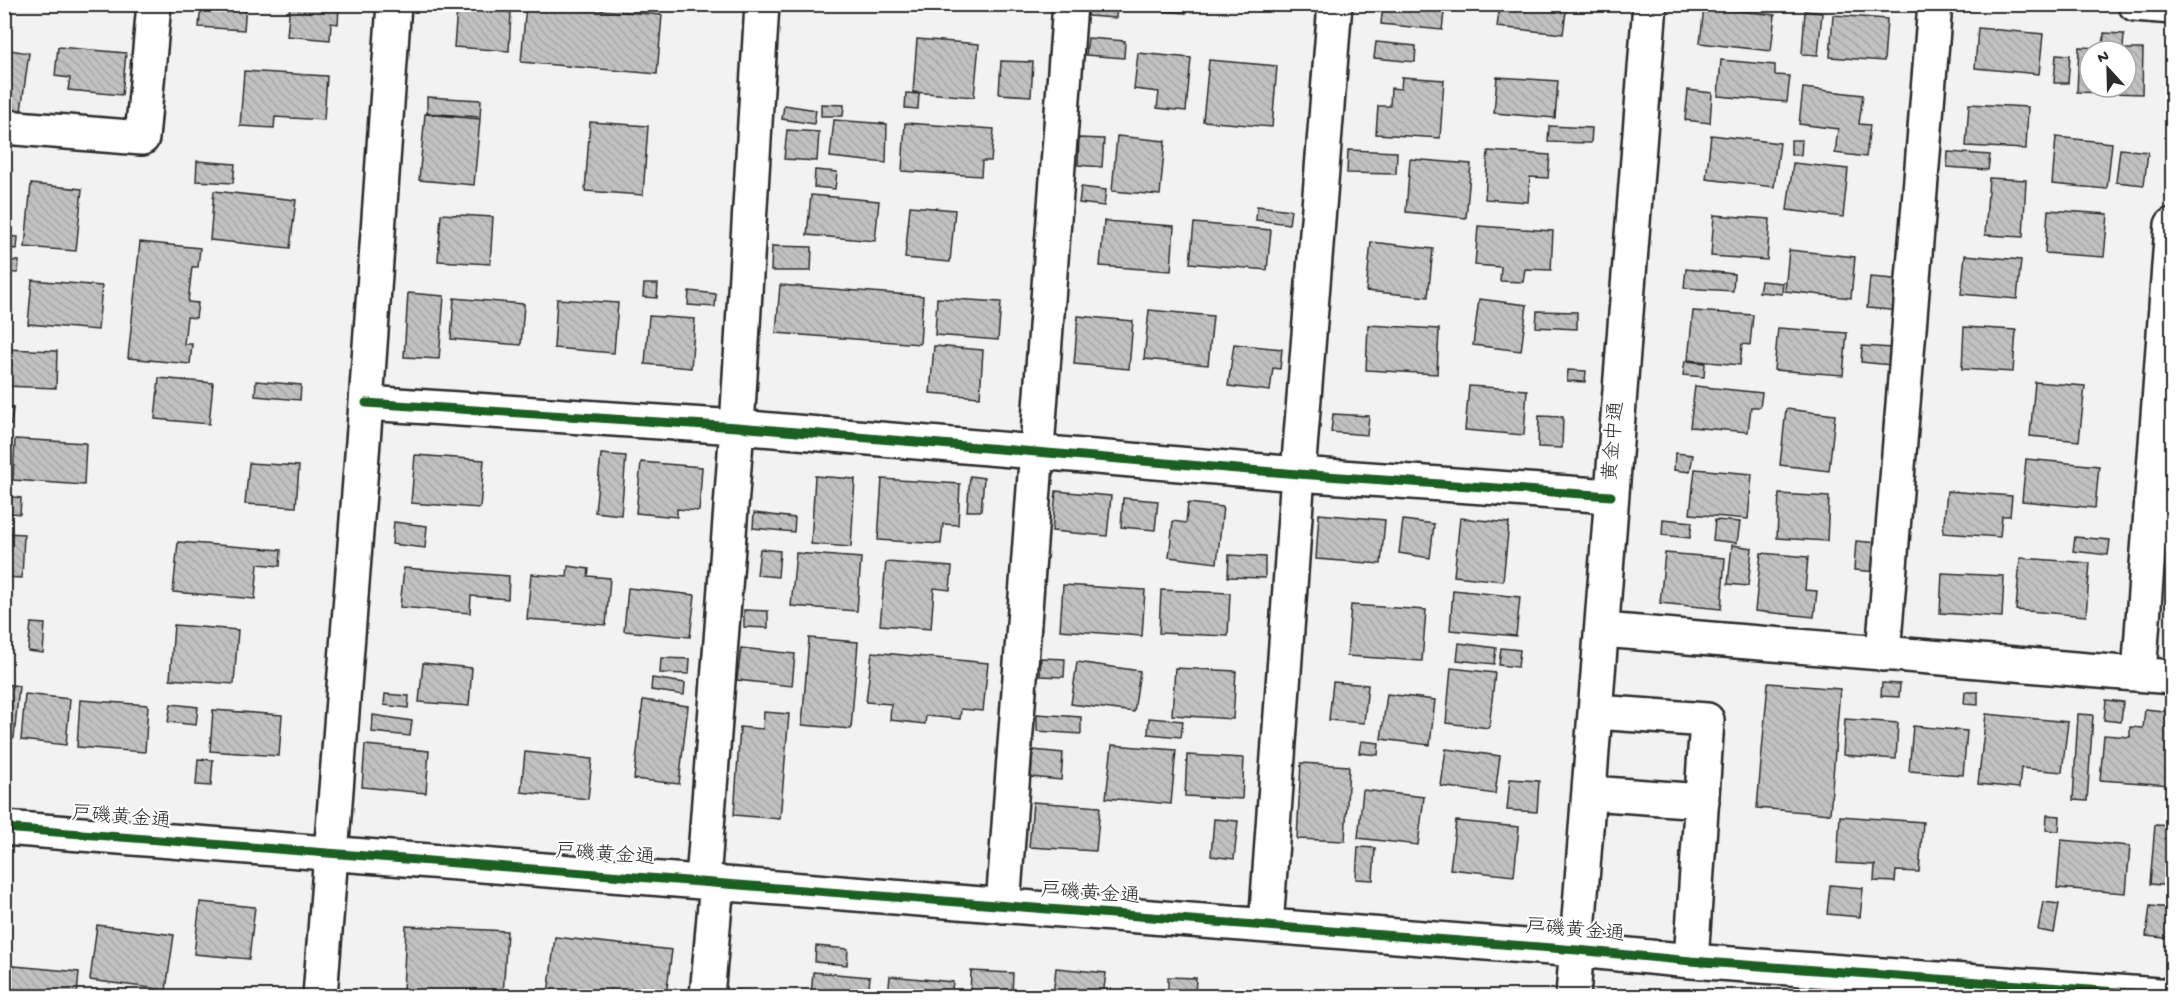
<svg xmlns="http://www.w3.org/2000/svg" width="2177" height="1001" font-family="'Gochi Hand','Klee One',sans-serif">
<defs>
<pattern id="building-back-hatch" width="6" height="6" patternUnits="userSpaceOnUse" patternTransform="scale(1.5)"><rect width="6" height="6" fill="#c1c1c1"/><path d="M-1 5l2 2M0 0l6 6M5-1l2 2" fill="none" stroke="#a6a6a6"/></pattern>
</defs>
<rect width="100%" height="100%" fill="#f2f2f2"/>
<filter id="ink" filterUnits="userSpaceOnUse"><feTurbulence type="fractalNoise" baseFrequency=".0167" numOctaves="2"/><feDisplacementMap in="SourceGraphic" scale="12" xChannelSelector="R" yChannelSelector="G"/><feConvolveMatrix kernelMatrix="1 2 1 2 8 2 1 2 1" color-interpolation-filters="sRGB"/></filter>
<g filter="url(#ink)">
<path fill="url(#building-back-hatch)" stroke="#2b2b2b" stroke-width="1.5" fill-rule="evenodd" d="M46,4H91L90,9Z
M201,4H246L244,30L199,27Z
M290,4H334L333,8H339L338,24L331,23L330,40L287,36Z
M526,4L662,15L657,74L521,62Z
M1089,4H1117L1116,18L1088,16Z
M1128,4H1186V13L1128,8Z
M1383,4H1445L1442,30L1381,24Z
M1500,4H1567L1563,34L1497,27Z
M1704,7L1775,15L1771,51L1700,43Z
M457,9L511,12L509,51L454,47Z
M1805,11L1822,13L1818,55L1802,54Z
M1833,15L1887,19L1884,61L1830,57Z
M1978,28L2043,34L2039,74L1975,68Z
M2104,33L2124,34L2123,49H2143L2142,94L2077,92L2079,47L2103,48ZM2090,51H2126V87H2090Z
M1088,38L1125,41L1124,58L1086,55Z
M917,39L979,44L974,97L913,92Z
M1376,42L1416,46L1415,62L1374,58Z
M58,47L126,53L122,95L68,90L70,78L55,76Z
M4,49L29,53L21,111L4,109Z
M1138,53L1191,58L1186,111L1157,108L1159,92L1134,89Z
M2056,54L2070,55L2068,83H2054Z
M1209,60L1277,66L1272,127L1203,121Z
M1721,60L1775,65V75L1790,76L1787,102L1718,96Z
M1001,61L1033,62L1031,96L999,94Z
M244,71L327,76L324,120L275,117L274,128L240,126Z
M1402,77L1444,80L1440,138L1376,134L1378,106H1390L1391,88L1401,89Z
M1497,77L1558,81L1555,118L1494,113Z
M1803,88L1863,95L1859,124L1870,125L1866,157L1835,153L1838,129L1799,124Z
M1688,90L1712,93L1710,123L1685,120Z
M906,93L919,94L918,109L905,108Z
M427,97L481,100L480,117L427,113Z
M821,104L844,105L843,116H821Z
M1969,104L2028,107L2026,149L1966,146Z
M784,105L816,110L814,124L782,119Z
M425,114L480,119L474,185L419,180Z
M834,120L887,124L886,163L830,157Z
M590,122L648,126L643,195L585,191Z
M905,123L994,129L991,161H982L981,176L902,171Z
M1549,126L1592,128L1591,143L1548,142Z
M787,130L819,132L817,161L784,159Z
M1711,135L1780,143L1774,187L1706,179Z
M1117,136L1165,141L1160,195L1112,191Z
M2056,137L2112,143L2107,189L2052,184Z
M1079,138L1104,139L1102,167L1078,165Z
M1791,140H1802L1801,155H1791Z
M2120,149L2148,152L2144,185L2116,182Z
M1348,150L1397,152L1396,174L1347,173Z
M1488,151L1550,155L1548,178L1530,177L1528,202L1485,199Z
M1948,152L1990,155L1988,170L1947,167Z
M1410,159L1471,164L1466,218L1406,212Z
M197,161L235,164L233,183L196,181Z
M1793,163L1848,169L1843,217L1787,210Z
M815,170L837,172L835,189L814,187Z
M1989,178L2026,180L2023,237L1985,235Z
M31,184L82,189L76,251L25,247Z
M1081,187L1106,190L1104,206L1079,203Z
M214,191L296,200L290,248L210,240Z
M811,195L879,201L875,241L807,235Z
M910,206L955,210L950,262L905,258Z
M1257,206L1291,210L1289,224L1256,220Z
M2048,210L2108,214L2104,257L2045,253Z
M441,214L493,217L490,264L438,261Z
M1714,215L1770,219L1767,260L1711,256Z
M1104,221L1174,226L1171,271L1100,266Z
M1194,223L1271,230L1267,270L1190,263Z
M1478,226L1553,231L1551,270L1525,269L1523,282L1500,281L1501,267L1475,265Z
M4,236L18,237L17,249L4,248Z
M140,242L200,248L198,267H192L188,302L198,303L196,318L187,317L184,344H192L190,364L128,358Z
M1371,242L1433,249L1428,297L1366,291Z
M772,246L812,247L811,271H771Z
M1789,250L1855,257L1851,298L1785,291Z
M1965,255L2021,260L2017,299L1961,294Z
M4,260L19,261L18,273L4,272Z
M1686,269L1734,274L1733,291L1684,288Z
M1870,277L1906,280L1902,311L1867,308Z
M32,280L102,286L98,330L28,324Z
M1761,281L1783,283L1782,294L1759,292Z
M644,284H658L657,298L643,297Z
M780,285L923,296L920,344L776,333Z
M689,291L716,294L715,307L688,305Z
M408,293L444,296L439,359L404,357Z
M454,298L524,304L521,345L451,339Z
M937,298L1001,302L998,340L935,335Z
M557,299L618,303L614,353L554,348Z
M1479,299L1527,305L1521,351L1473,345Z
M1149,310L1213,316L1208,365L1144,359Z
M1537,311L1577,312V329L1536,327Z
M1693,311L1753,315L1750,345L1742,344L1740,365L1688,360Z
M649,316L695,319L691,368L645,364Z
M1078,316L1133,321L1129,369L1074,364Z
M1368,325L1439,329L1437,374L1366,370Z
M1964,327L2016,330L2013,372L1962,369Z
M1778,328L1847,333L1843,375L1774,370Z
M1234,344L1282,349L1280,369L1273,368L1270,391L1228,386Z
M934,346L983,350L980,397L930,393Z
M1862,346L1892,348L1891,365L1861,362Z
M4,349L57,351L56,388L4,386Z
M1685,361L1705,363L1704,377L1683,375Z
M1568,370L1586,371L1585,382L1567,381Z
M159,378L213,383L209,424L155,419Z
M256,381L301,385L300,400L255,396Z
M2035,382L2085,386L2079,441L2030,436Z
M1469,386L1527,390L1524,435L1465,430Z
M1695,386L1762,393L1760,407H1751L1748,432L1690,427Z
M4,407L13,408L11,425H4Z
M1786,409L1835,415L1829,471L1780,465Z
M1333,414L1369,416L1367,435L1331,432Z
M1539,416L1563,417L1562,448L1538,447Z
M15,439L86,443L84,485L13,480Z
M1675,453L1693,455L1690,472L1674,470Z
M601,454L626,456L621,515L595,512Z
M415,455L484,460L480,508L411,503Z
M2026,459L2099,466L2095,508L2022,501Z
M641,462L702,467L699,511L677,509V517L636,513Z
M249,463L299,466L296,507L245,504Z
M1695,469L1752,474L1748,519L1690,514Z
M815,476L855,479L851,547L811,544Z
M970,476L984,478L981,511H967Z
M882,479L960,484L958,525L943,524L941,544L878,540Z
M1056,491L1111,496L1107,536L1052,531Z
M1947,491L2012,496L2010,516H2002L2000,537L1943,533Z
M1779,494L1829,497L1827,541L1777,538Z
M4,496L21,498L20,514L4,512Z
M1123,498L1158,501L1155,530L1121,527Z
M1188,503L1223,507L1217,563L1169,557L1173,521L1186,523Z
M754,513L795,518L794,532L753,528Z
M1319,514L1385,520L1381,564L1316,559Z
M1460,518L1509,523L1503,581L1454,576Z
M1663,519L1692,522L1690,538L1662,535Z
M1403,520L1434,524L1430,558L1399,553Z
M1715,520L1740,522L1737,543L1713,540Z
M394,522L427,526L425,548L392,544Z
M4,533L24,534L22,578L4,577Z
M2075,537L2110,540L2108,555L2073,551Z
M1856,541L1879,543L1877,572L1854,570Z
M178,542L281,550L280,566L258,564L255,599L173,592Z
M1732,545L1752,548L1748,586L1728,584Z
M760,549L780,551L778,577L757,575Z
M796,553L861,558L857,611L791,606Z
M1665,553L1725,558L1721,609L1660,603Z
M1761,553L1808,557L1805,590L1817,591L1814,617L1755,611Z
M1229,555L1265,557V578L1228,577Z
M2020,558L2090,563L2086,616L2016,610Z
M886,562L952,567L950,590L934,588L931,629L880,625Z
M568,566L589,569L588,576L610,578L606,625L527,619L531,574L567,577Z
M404,568L509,576L508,599L471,596L470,613L400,607Z
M1942,573L2004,576L2002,617L1940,613Z
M1063,585L1145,590L1142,636L1060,630Z
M628,588L695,595L690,637L624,631Z
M1161,590L1230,593L1228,636L1159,633Z
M1453,590L1520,597L1516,636L1450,630Z
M1351,605L1426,610L1422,661L1347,656Z
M744,610L768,611V628L744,627Z
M31,623L45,624L43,653L28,651Z
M174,625L238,630L234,684L170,679Z
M809,638L858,642L851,729L802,725Z
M1459,643L1496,648L1494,664L1457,660Z
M741,648L795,654L792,686L737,680Z
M1501,648L1520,650L1518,667L1499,665Z
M872,652L988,663L983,711L961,709L960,719L926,716L925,724L890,720L891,704L866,702Z
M661,658L690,659L689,674L660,673Z
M1041,658L1065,659L1064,677L1040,676Z
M1077,662L1140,671L1134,712L1071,704Z
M423,663L472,668L469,706L419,702Z
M1175,668L1236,671L1233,719L1172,715Z
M1451,668L1495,673L1489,728L1446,723Z
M652,678L685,683L684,695L651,690Z
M1333,682L1368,685L1364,723L1329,720Z
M1768,683L1840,689L1830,814L1757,808Z
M1882,683L1900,684L1899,697L1881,696Z
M4,684L19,686L14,738L4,737Z
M1965,692H1978V705L1964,704Z
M25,694L70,699L66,745L21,740Z
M385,694L409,696L408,708L384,705Z
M1387,694L1435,700L1430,745L1381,739Z
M80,700L148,705L145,752L77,747Z
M643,700L688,706L679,784L634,779Z
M2106,700L2123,702L2121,722L2104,720Z
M171,704L198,707L196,725L168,722Z
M2145,709L2172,712L2171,785L2100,780L2104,735L2130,737V727L2143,728Z
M213,710L282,715L279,756L210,751Z
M764,712L789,714L780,819L734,815L740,727L763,729Z
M1037,714L1081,717V734L1037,731Z
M1986,714L2068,722L2062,772L2021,768L2019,788L1978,784Z
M2078,714L2093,715L2087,801L2073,800Z
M373,715L412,721L410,736L372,732Z
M1149,718L1183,721L1181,737L1148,734Z
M1845,719L1898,723L1896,759L1843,755Z
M1913,726L1967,731L1963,775L1909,771Z
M1361,741L1379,743L1378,755L1359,753Z
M365,745L429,751L426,793L362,787Z
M1112,745L1176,750L1171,804L1106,798Z
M1446,749L1500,756L1495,794L1441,786Z
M1033,750L1063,753L1061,780L1031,777Z
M525,752L592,759L588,799L521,792Z
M1187,755L1244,758L1242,799L1185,796Z
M198,759L213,760L211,786L196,785Z
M1301,763L1349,766L1345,841L1297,839Z
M1510,779L1539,781L1537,812L1507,810Z
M1363,790L1424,797L1418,845L1358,838Z
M1033,802L1100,807L1096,851L1029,847Z
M2047,815L2060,816L2059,831L2046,830Z
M1840,816L1923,822L1919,872L1896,871L1895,882L1874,881L1875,865L1837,863Z
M1214,819L1238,821L1234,859L1211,856Z
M1456,821L1519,827L1514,876L1450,869Z
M2155,825L2172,826V886L2150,884Z
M2061,840L2130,846L2126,893L2057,888Z
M1358,847L1375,848L1373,880L1356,879Z
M1830,885L1863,888L1860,917L1827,914Z
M200,902L255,907L249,959L194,954Z
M2043,902L2059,904L2054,933L2038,930Z
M2150,906L2172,908V939L2146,936Z
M97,925L174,935L166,990L90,980Z
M406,926L507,931L503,996L403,992Z
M555,937L672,950L666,996L548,995Z
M816,946L848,949L847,965L815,962Z
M4,965L79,972L77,996H4Z
M1056,968L1106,973L1103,996H1053Z
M971,971L1013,973L1012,996H970Z
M813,972L870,977L868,996H811Z
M890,976L953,982L951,996H888Z
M1168,977L1196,978L1195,996H1156V994L1168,995Z
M736,990L767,993V996H736Z"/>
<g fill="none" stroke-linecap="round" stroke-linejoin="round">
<g stroke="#2b2b2b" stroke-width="38">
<path id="minor" d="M2135,4L2172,7
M4,127L142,138L154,4
M366,403L737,427L1298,474L1611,496
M1603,630L2172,677
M1883,654L1935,4
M2139,674L2172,225
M1596,712L1707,720L1691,961
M1590,793L1702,801
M4,828L1577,950L1691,961L2172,996
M703,881L737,427L762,4
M1003,906L1070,4
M1266,926L1298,474L1335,4
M320,996L366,403L394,4
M707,996L717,882
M1573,996L1650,4"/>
</g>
<use href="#minor" stroke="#fff" stroke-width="33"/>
<g stroke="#fff" stroke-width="13">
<path id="cycleway" d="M366,403L737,427L1298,474L1611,496
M4,828L1577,950L1691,961L2172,996"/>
</g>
<use href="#cycleway" stroke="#1b5e20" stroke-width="9"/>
</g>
</g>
<g text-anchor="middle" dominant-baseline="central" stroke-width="4.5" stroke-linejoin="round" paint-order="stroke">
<g font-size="20" fill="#2b2b2b" stroke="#fff">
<text transform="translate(1615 441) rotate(-85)">黄金中通</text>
<text transform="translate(121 819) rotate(5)">戸磯黄金通</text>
<text transform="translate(605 856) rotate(4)">戸磯黄金通</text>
<text transform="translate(1090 895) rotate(4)">戸磯黄金通</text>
<text transform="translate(1575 932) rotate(5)">戸磯黄金通</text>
</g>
</g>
<rect width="2177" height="1001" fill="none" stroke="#fff" stroke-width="24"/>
<rect x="12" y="12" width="2153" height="977" fill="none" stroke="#2b2b2b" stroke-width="2" filter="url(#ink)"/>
<g transform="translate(2108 69) rotate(338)"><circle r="28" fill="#ffffff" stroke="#aaaaaa" stroke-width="1.5"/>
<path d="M0-4.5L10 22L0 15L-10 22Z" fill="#2b2b2b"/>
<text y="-9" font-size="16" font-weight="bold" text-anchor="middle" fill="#2b2b2b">N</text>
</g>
</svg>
